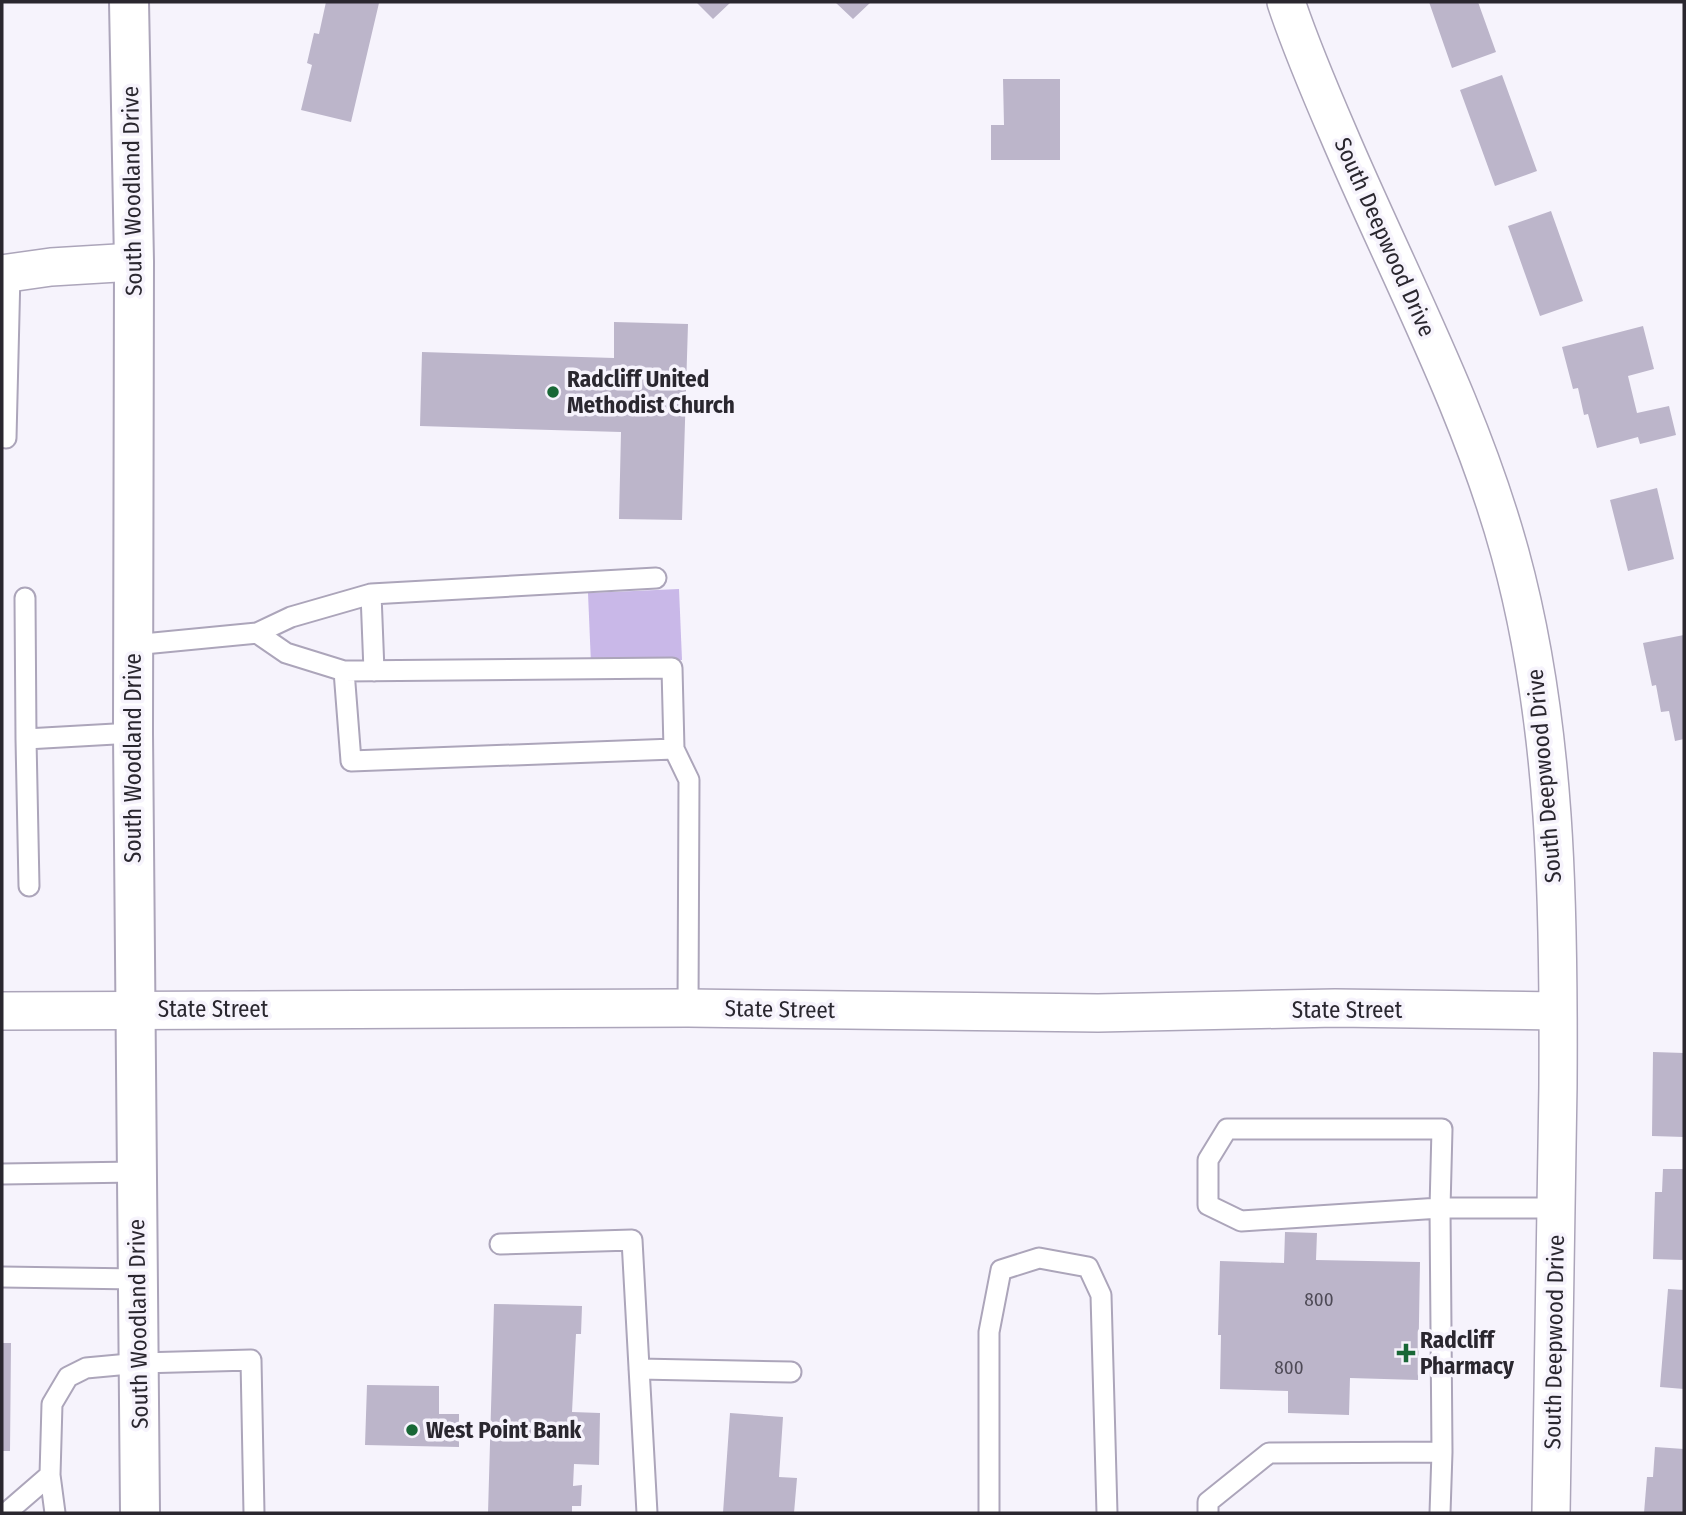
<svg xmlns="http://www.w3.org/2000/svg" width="1686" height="1515" font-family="'Fira Sans Condensed',sans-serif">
<rect width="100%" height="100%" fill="#f6f3fc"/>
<path fill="#c9b8e8" d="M679,589L682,660L591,664L588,593Z"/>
<path fill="#bcb5ca" d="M326,2L379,3L351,122L301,110L312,65L307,63L314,33L319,34Z
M696,2H731L713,19Z
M835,2H871L853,19Z
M1429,2H1478L1496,52L1452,68Z
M1502,75L1537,171L1495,186L1460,90Z
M1003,79H1060V160H991V125H1004Z
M1551,211L1583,301L1540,316L1508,226Z
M614,322L688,324L682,520L619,519L621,432L420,426L422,352L614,358Z
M1643,326L1654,369L1628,376L1637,413L1669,406L1676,435L1640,444L1638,437L1597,448L1588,414L1584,415L1578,388L1573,389L1562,347Z
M1657,488L1674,559L1628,571L1610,500Z
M1684,635V739L1675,741L1669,711L1661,712L1656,685L1652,686L1643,643Z
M1653,1052L1684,1053V1137L1652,1136Z
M1663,1169H1684V1260L1653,1259L1655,1192H1662Z
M1285,1232L1317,1233L1316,1260L1420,1262L1418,1380L1350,1378L1349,1415L1288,1413V1391L1220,1389L1221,1335H1218L1220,1261L1284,1263Z
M1668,1289L1684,1290V1389L1660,1387Z
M494,1304L582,1306L581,1334H576L572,1412L600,1413L599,1465L574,1464L573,1486L582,1485L581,1506H572V1513H488Z
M2,1343H11L10,1451H2Z
M367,1385L439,1386V1414H459V1447L365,1445Z
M730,1413L783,1417L779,1477L797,1478L794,1513H723Z
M1655,1447L1684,1449V1513H1644L1647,1477H1653Z"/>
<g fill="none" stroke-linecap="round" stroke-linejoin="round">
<g stroke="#aca5ba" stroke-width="23">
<path id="service" d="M6,438L10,273
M371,594L374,671
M25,598L26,739L133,733
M257,633L286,653L344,671L672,668L674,749L351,761L344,671
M133,645L257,633L291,617L371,594L656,578
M26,739L29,886
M674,749L689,780L688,1008
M1227,1129H1442L1440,1208L1241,1221L1208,1205V1160Z
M2,1174L136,1172
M500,1244L632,1240L647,1513
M2,1277L137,1279
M639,1369L791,1372
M50,1475L55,1513
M6,1513L50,1475L52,1404L68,1377L86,1368L140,1363L251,1360L254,1513
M989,1513V1332L1001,1270L1039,1258L1088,1267L1101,1295L1107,1513
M1208,1513V1502L1269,1453L1442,1452L1440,1208H1557
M1440,1513L1442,1452"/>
</g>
<g stroke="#aca5ba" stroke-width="40">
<path id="minor" d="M1286,2C1301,47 1319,89 1338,133C1397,272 1470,407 1510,553C1557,724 1559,906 1558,1082C1557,1226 1554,1370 1551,1513
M2,274L51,267L134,262
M2,1011L688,1008L1098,1013L1335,1008L1558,1011"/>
</g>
<g stroke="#aca5ba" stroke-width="42">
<path id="tertiary" d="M129,2L134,262L133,733L140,1513"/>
</g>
<use href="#service" stroke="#fff" stroke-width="19"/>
<use href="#minor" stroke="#fff" stroke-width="37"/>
<use href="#tertiary" stroke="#fff" stroke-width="38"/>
</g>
<g fill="#186736" stroke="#f6f3fc" stroke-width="2.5">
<circle cx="553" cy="392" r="7"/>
<path d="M1402.5 1342.5h7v7h7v7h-7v7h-7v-7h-7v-7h7z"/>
<circle cx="412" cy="1430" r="7"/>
</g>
<g text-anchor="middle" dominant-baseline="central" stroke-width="7" stroke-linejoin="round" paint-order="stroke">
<g font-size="19" fill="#4e4a56">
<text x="1319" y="1299">800</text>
<text x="1289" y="1367">800</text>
</g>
<g font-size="23" fill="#2a272f" stroke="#f6f3fc">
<text transform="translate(132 191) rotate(-91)">South Woodland Drive</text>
<text transform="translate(1385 237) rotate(66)">South Deepwood Drive</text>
<text transform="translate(133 758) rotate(-90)">South Woodland Drive</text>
<text transform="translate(1544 776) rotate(-95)">South Deepwood Drive</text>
<text x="213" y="1009">State Street</text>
<text transform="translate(780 1009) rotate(1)">State Street</text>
<text x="1347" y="1010">State Street</text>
<text transform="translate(138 1324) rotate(-91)">South Woodland Drive</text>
<text transform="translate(1554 1342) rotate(-89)">South Deepwood Drive</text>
</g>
<g font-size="23" font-weight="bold" fill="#2a272f" stroke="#f6f3fc" text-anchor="start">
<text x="567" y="379">Radcliff United<tspan x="567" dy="26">Methodist Church</tspan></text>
<text x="1420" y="1340">Radcliff<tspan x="1420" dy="26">Pharmacy</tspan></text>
<text x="426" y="1430">West Point Bank</text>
</g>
</g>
<rect width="1686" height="1515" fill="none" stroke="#2a272f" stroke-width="7"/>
</svg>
